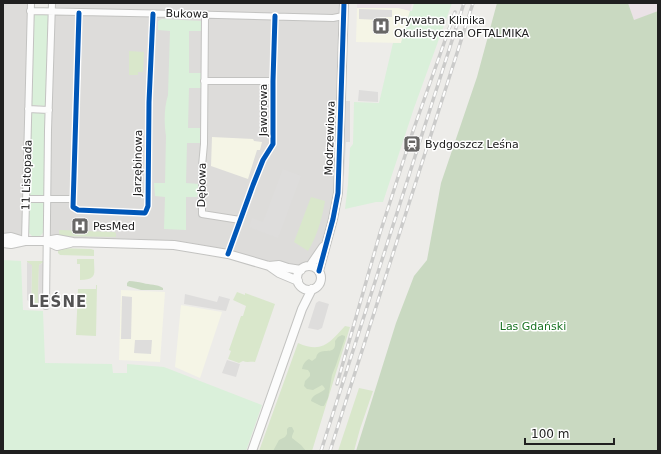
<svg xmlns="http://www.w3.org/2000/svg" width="661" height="454" font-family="'DejaVu Sans',sans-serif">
<rect width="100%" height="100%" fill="#edece9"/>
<path fill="#dddcda" d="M3,3H28L24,175L22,240H3Z
M52,3H344L339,174L327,241L308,266L301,270L211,249L46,241Z"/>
<path fill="#eae2e6" d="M357,3H412L410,11L397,8H357Z
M628,3H658V11L634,21Z"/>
<path fill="#f5f5e6" d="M357,8H398L410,11L401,43L356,42Z
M212,137L253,139L254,141L262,142L260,150H257L248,179L211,166Z
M121,290L165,292L160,362L119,360Z
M181,305L222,312L200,378L175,367Z"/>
<path fill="#d9e7cb" d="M129,51L144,52L143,72H138V75H129Z
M311,197L325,201C322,219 317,236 308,251L294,242Z
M59,230L114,232L116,233V237L59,236Z
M58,248L91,249L94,250V256L60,255L58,253Z
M77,259H94C94,274 98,279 80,280V264H77Z
M27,261H44V262L39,265L38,303H31L32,266L27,262Z
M96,285H97L96,336L76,335L78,289H96Z
M237,292L245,295V293L275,304L255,362C251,361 247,363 243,361L239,363L228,359L231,351L229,350L241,316H243L246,306L233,300Z
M345,326L350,327L312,451H259L298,343C323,354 330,342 345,326Z
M359,388L373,391L360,429L354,451H338Z"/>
<path fill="#c9d9c1" d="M497,3H628L634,20L658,11V451H356L396,323L414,276L427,260L441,183L477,77Z
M129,281C134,281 138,282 143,283C150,285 157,284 163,288V290H141L127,286V283Z
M342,335L345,336V338L336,365L332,375L328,398L324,406H321L311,401C312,394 320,394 325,389L324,387L322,385L313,390L307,389L304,386L305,381L310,376V373L308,370L302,369C303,364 305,361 309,359L312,361L316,358C319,344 337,359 335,341L338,337Z
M289,427H292L294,431L292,436V438L301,445L306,451H273L279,440L285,437L287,434V429Z"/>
<path fill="#daf0da" d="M414,3H452L414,108L383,202H376L345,209L348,184L350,148L353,144L354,102L379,103L393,43H401L410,11H412Z
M33,14L49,15L46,106L29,105Z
M162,19L201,21L202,22L203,31H189V73H202V88H189L188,128H200V143H187L186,183L199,184L197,197H186V230L164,229L165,197L155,196L154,183H165L166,136C164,123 164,108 168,95L170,31L158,30V21Z
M30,112H46L45,195H28Z
M28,203H45V231L40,236H32L28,232Z
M3,260L21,261L23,310L43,311L45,363L112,364L113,373H127V364L164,367L262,405L246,451H3Z"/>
<path fill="#dedddc" d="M359,9L392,10V17H380V20L359,19Z
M359,90L378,92V102L358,101Z
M264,101H270V130H264Z
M344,101H350V142H346L344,175L342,179Z
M283,169L301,176L278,238L249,227L252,218L263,222Z
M27,262L32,265L31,303L27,300Z
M44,262L43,303H38L39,265Z
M185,294L217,302L219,296L230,299L226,311L184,304Z
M122,296L132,297L131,339H121Z
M319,301L329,304L322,328L318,330L308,328L316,303Z
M135,340H152L151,354L134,353Z
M227,360L240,364L236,377L222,373Z"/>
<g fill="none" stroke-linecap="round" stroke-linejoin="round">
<g stroke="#c3c3c1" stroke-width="8">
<path id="minor" d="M30,11L180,14L333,18L343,16
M79,13L73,207L78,210L145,213L146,211L148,206L149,102L153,14
M205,15L204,144L202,166V214L240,220
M204,81H273
M28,109L49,110
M26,199H73
M25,241L31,3
M228,254L253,185L263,160L273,144V81L275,16
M46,306C47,247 47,189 48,130C49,88 51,45 52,3"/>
</g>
<g stroke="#c3c3c1" stroke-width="10">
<path id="tertiary" d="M3,238L11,237L24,241
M46,241L57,246L70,243
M3,243L11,244L25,241H46L57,239L73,242L174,245L228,254L269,266L279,265L288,268L301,270
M269,266L279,273L298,281
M310,266L323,247
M297 278a12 12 0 1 1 24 0a12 12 0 1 1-24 0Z
M319,271L333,219L338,193L344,3
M252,451L302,309L312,289"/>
</g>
<use href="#minor" stroke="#fcfcfc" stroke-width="6"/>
<use href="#tertiary" stroke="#fcfcfc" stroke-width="8"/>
<g stroke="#cbcbca" stroke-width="3.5">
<path id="rail" d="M337,384L380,233L413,131L455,12
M321,451L464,3
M330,451L473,3"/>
</g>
<use href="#rail" stroke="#fff" stroke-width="2" stroke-dasharray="6" stroke-linecap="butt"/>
<g stroke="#fff" stroke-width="8">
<path id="cycleway" d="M79,13L73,207L78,210L145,213L146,211L148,206L149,102L153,14
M228,254L253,185L263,160L273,144V81L275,16
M319,271L333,219L338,193L344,3"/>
</g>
<use href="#cycleway" stroke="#0057b8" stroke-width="5"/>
</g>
<defs>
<g id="hospital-square" transform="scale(0.9)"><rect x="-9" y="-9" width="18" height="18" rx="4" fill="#686766" stroke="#fff"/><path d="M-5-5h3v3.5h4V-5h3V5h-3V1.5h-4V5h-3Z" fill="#fff"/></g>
<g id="station-square" transform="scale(0.9)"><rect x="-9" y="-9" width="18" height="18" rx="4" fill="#686766" stroke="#fff"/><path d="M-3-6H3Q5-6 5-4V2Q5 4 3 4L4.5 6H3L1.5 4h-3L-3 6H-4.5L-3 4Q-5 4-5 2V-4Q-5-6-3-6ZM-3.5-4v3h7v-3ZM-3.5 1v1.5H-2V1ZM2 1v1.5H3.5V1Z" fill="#fff"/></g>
</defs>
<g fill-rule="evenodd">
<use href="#hospital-square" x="381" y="26"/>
<use href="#station-square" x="412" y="144"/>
<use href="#hospital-square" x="80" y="226"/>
</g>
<g text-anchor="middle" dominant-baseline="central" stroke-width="3" stroke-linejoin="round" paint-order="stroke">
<g font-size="11" fill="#202020" stroke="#fff">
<text transform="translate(187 14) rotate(1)">Bukowa</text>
<text transform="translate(263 110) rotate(-90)">Jaworowa</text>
<text transform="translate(330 138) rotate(-88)">Modrzewiowa</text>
<text transform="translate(138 163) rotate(-89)">Jarzębinowa</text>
<text transform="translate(27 175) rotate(-88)">11 Listopada</text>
<text transform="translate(202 185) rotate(-89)">Dębowa</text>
</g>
<g font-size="11" fill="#202020" stroke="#fff" text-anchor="start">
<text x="394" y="20">Prywatna Klinika<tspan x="394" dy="13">Okulistyczna OFTALMIKA</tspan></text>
<text x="425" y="144">Bydgoszcz Leśna</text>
<text x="93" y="226">PesMed</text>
</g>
<g font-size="11" fill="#197323" stroke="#fff">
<text x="533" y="326">Las Gdański</text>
</g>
<g font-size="15" font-weight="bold" letter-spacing="1" fill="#535353" stroke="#fff">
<text x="58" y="302">LEŚNE</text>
</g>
</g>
<rect width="661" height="454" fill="none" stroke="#202020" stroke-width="8"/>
<path d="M525 438v6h89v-6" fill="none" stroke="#202020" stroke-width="2"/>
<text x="531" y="438" font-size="12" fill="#202020" stroke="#ffffff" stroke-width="3" paint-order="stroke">100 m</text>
</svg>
